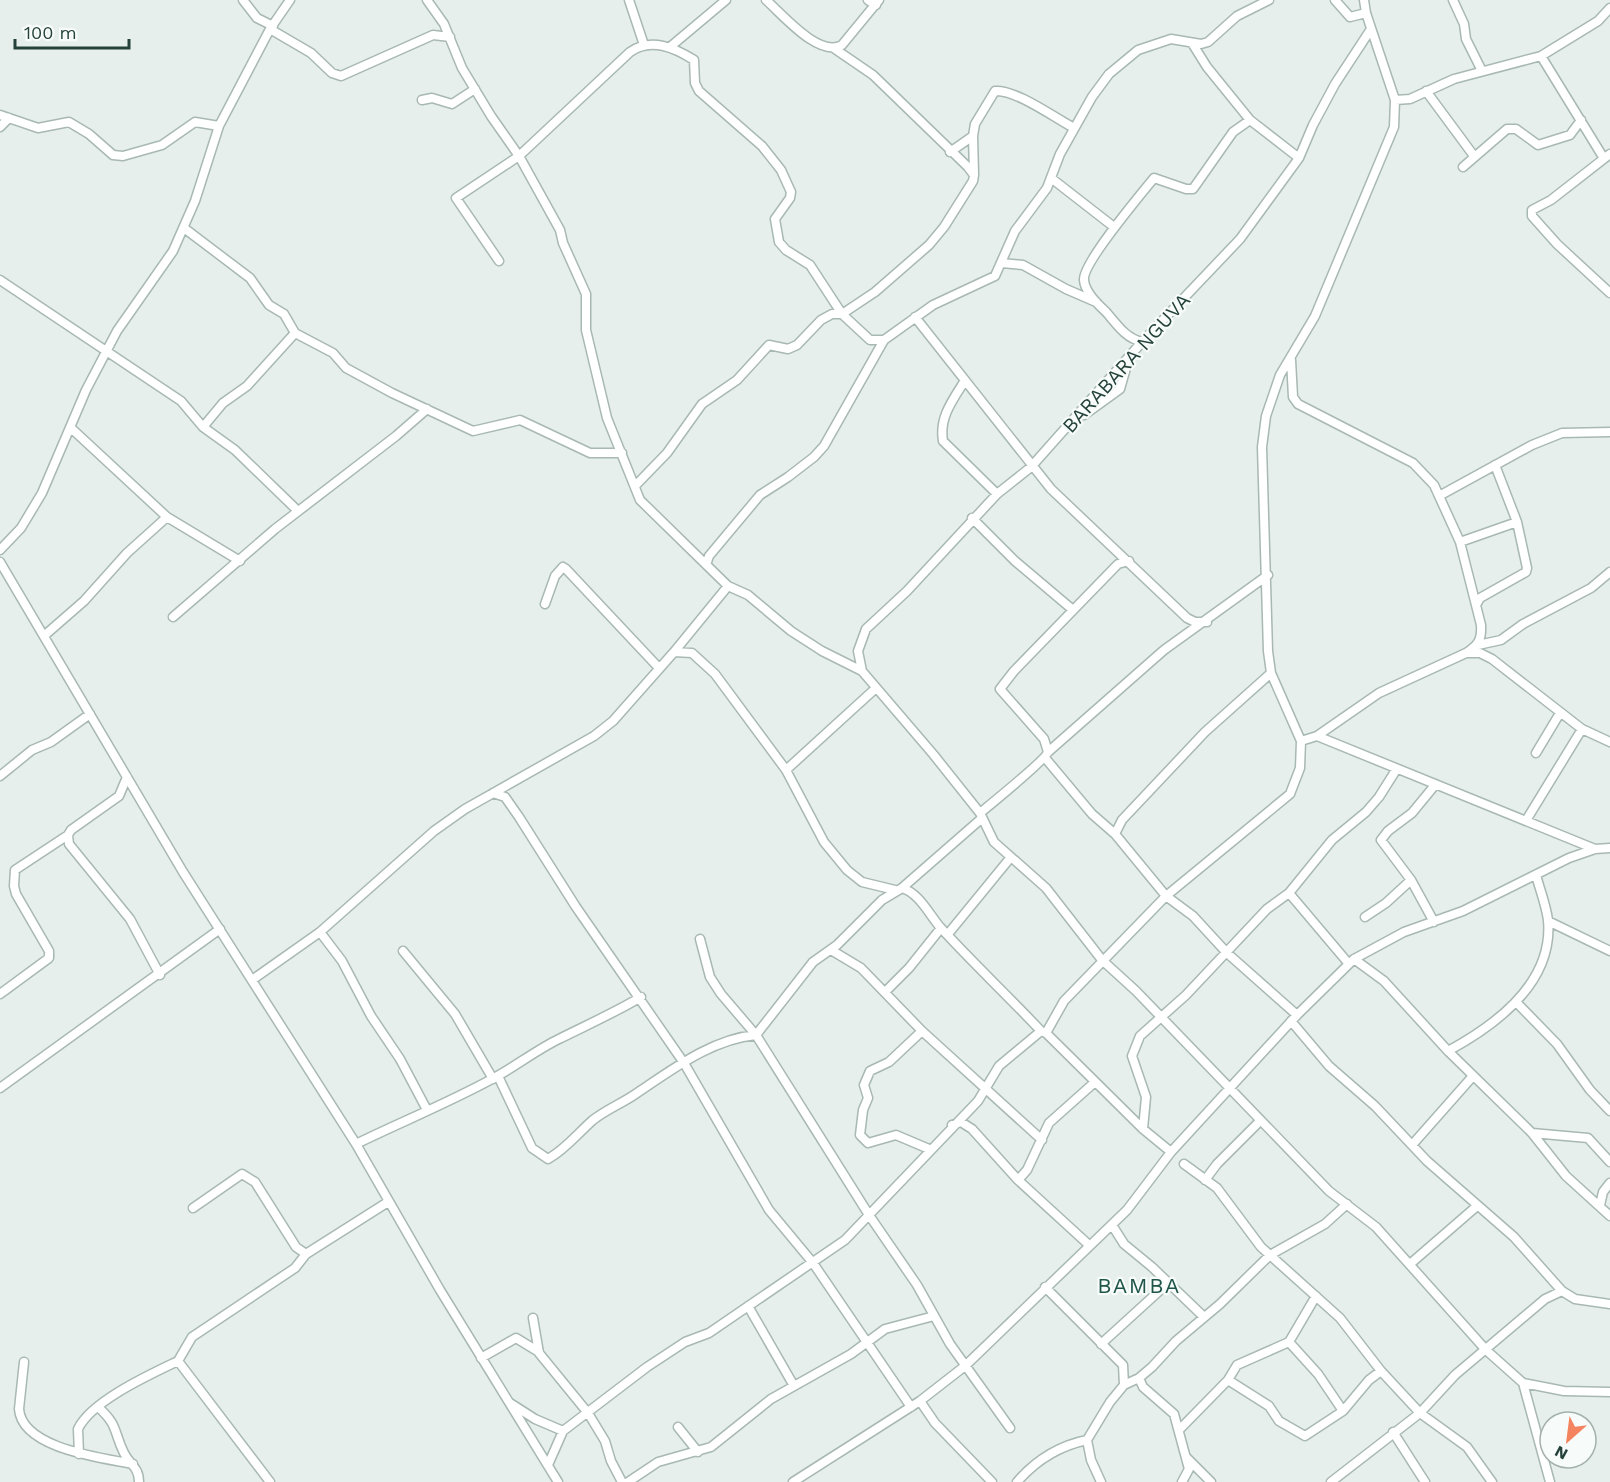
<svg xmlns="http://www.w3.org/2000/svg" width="1610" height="1482" font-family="'Work Sans',sans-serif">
<rect width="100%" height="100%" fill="#e6efeb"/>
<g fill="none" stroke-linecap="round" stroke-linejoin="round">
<g stroke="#a8b8b2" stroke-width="11">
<path id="minor" d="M243,0L257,18L273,26
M427,0L444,24L462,68L491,116L519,156L560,230L563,243L586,294V330L607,418L640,500L728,586L748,595L791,631L822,651L862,671L933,754L980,813L994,842L1046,888L1102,960L1136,991L1329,1191L1376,1227L1486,1350L1523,1383L1564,1391L1610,1392
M629,0L644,45
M766,0C783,15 819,58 842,45L879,0
M868,0L876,5
M1335,0L1350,17L1366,13
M1453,0L1464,24L1466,39L1482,71
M270,29L311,53L332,73L341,76L433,35L450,37
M1192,43L1207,67L1250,120L1299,158
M670,47L726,0
M1541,56L1603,157
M1426,91L1474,156
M422,100L432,98L452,104L475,89
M1395,100L1410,99L1454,79L1541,56L1598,21L1610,8
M0,115L38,128L69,122L89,134L113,155L123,156L162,145L195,122L219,126
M0,127L9,118
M973,136L974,174
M950,152L973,136L975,124L995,91C1015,89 1055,118 1074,128
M1610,154L1551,200L1532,210V216L1557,244L1610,293
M1463,167L1507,129H1516L1538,145L1570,135L1581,120
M1051,178L1114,227
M184,228L250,278L269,305L284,314L295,333L333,353L346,368L392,393L473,431L520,420L590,453H622
M499,261L456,198L519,156L630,52C651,37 675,48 694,60L695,83L699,91L762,146L781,170L791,192L790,198L775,219L779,242L786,250L810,265L842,314L870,340H884L933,305L995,276L1015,231L1047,188L1060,154L1092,97L1109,74L1138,50L1171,39L1201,44L1208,42L1237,16L1269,0
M1001,263L1023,265L1066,289L1096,302
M0,280L181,401L203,427L235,450L298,511
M915,317L1051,489L1187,618L1195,622H1207
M1142,342C1126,338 1118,326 1107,313C1099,305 1085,293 1084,280C1082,264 1141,194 1154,178L1186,189H1193L1233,132L1250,120
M1291,360L1293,397L1298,404L1413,463L1434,485L1460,542L1481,625C1482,640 1478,645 1466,653L1379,693L1317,736
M964,382C952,401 939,418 943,441L997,494
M1084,415L1120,389L1128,361
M203,427L223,403L247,386L295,333
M71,428L167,517
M635,486L667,453L702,404L737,380L769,345L788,349L797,345L821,320L832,314H842L875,292L929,245L944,227L973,181L974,175L968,167L873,75L835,49
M1439,496L1532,445L1562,433L1610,432
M972,518L1015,561L1073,610
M1460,542L1517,522
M0,550L21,528L42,493L86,390L117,331L173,251L195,201L219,126L270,29L290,0
M0,562L183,872L356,1144L440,1290L558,1482
M707,562L709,556L760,495L788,477L814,457L824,446L884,340
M545,604L555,576L563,567L566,569L659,668
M1476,605L1480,598L1526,572L1527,568L1517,522L1495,465
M173,617L275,529L396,436L427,409
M45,635L84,601L127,553L167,517L240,561
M1478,645L1501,640L1523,624L1591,588L1610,572
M674,652L728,586
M1467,653H1480L1492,659L1582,729L1610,742
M862,671L858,651L866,629L907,591L997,494L1031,467L1142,342L1240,239L1299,158L1313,125L1335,84L1371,29
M1271,673L1205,732L1122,820L1115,834L1166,896L1193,916L1227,953L1297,1015
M1301,741L1317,736L1595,849
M1048,752L1044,739L1000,689L1014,671L1118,564L1129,561
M1536,753L1560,713
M1046,759L1092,814L1115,834
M786,770L876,688
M0,776L32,750L51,742L90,714
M127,777L119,796L71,830L68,835L69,844L130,919L160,975
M493,793L505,797L519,817L576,907L684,1063L769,1210L813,1263L911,1407
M980,813C991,804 1046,759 1048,752L1164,650L1268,575
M1527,819L1582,729
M902,888L981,819
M1289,893L1349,964
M1365,917L1386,903L1411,880
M1548,921L1610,951
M1434,922L1411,880L1381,840L1388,831L1412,813L1435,785
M320,932L342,961L371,1016L400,1059L427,1110
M948,934L1011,857
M700,939L710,977L721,994L756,1035L869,1215L917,1285L950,1344L1010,1428
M831,950L861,968L922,1031L1042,1140
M403,951L455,1014L493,1079
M1354,959L1384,981L1448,1051L1532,1133L1566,1176L1610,1216
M252,980L320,932L434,831L465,809L594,736L613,721L674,652L692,653L715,674L786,770L824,842L847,870L862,882L895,890
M885,992L909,968L941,928
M0,994L49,958V951L16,894L14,886L15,870L68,835
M1517,1003L1557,1044L1590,1090L1610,1111
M1291,1021L1329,1066L1375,1106L1427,1161L1514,1237L1562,1291L1575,1299L1610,1304
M922,1031L889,1062L870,1071L864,1085L868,1098L863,1110L860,1135L868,1143L896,1135L929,1149
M1448,1051C1496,1025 1554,983 1548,920C1546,905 1540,890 1536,875
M498,1076L532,1148L548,1159C566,1149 578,1133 593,1120C607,1109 623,1103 637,1093C673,1069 712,1039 756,1035L813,962L837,945L882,900L902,888C919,893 929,914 940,927C973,963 1008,996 1041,1031L1046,1033
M0,1088L220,929
M952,1125L961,1122L972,1129L1018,1180
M1143,1129L1146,1097L1132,1056L1140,1036L1186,995L1267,909L1289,893L1332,840L1366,812L1379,797L1396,770
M1532,1133L1588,1138L1610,1162
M356,1144C401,1122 448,1103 492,1079C515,1067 536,1050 559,1039C587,1025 614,1013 641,997
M1412,1145L1473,1076
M1171,1152L1143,1129L1046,1033L1064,1001L1166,896L1290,794L1300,768L1301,741L1271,673L1268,651L1262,447L1266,416L1280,375L1315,316L1394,127L1395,100L1366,13L1364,0
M1184,1164L1217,1188L1261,1247L1340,1318L1381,1371
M1205,1180L1217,1164L1260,1121
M1600,1205L1603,1192L1610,1183
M193,1208L242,1174L255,1182L296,1247L306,1254L388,1202
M1112,1225L1124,1244L1152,1267L1204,1317
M1089,1245L1018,1180L1027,1170L1049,1123L1095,1082
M1410,1264L1477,1206
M1045,1287L1123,1365L1124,1385L1110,1402L1087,1440L1091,1460L1101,1482
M748,1306L794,1386
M533,1318L539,1353L588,1413L605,1441L611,1461L622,1482
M1289,1342L1318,1374L1343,1411
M1101,1344L1168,1283
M481,1358L516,1338L539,1352
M24,1362L19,1409C22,1449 104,1458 133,1464
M1139,1378L1143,1387L1174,1414L1189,1469L1182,1482
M1228,1380L1269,1406L1279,1421L1305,1436L1343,1411L1369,1380L1381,1371L1420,1413L1467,1447L1492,1482
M1523,1383L1550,1482
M1124,1385L1139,1378L1152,1367L1176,1341L1220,1304L1270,1255L1325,1224L1347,1204
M920,1401L935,1423L992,1482
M510,1403L535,1419L563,1431
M98,1407C119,1426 113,1431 124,1453C130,1465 139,1467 139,1482
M678,1427L698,1452
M1180,1429L1228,1380L1237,1365L1289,1342L1316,1296
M1393,1432L1425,1482
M79,1454L78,1429C91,1401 151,1374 178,1361
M1186,1457L1211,1482
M548,1465L563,1431L647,1367L685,1342L709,1333L845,1240L978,1101L999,1066L1041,1031
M270,1482L178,1361L192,1337L295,1268L306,1254
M628,1482L658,1462L711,1447L771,1399L851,1354L885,1329L934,1316
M793,1482L920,1401L965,1366L1127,1210L1171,1152L1297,1015L1354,959L1404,932L1463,911L1569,858L1595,849L1610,848
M1017,1482C1036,1460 1058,1446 1087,1440
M1331,1482L1420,1413L1455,1375L1545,1299L1562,1291"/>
</g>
<use href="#minor" stroke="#fff" stroke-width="8"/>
</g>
<g text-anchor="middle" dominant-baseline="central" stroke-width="4.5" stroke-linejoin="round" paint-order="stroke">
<g font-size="20" fill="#24423a" stroke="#f7fbf9">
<text transform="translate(1126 363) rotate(-48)">BARABARA NGUVA</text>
</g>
<g font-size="22" letter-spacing="1.5" fill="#1f5548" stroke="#f7fbf9">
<text x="1139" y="1285">BAMBA</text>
</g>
</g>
<g transform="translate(1568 1440) rotate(208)"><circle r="28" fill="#f7fbf9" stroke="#a3b1ad" stroke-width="1.5"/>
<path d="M0-4.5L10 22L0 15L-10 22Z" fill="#f4845f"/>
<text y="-9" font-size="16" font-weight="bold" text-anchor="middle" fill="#24423a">N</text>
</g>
<path d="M15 39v9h114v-9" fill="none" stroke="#24423a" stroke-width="3"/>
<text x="24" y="39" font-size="18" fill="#24423a" stroke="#f7fbf9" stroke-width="4.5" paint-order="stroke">100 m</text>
</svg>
